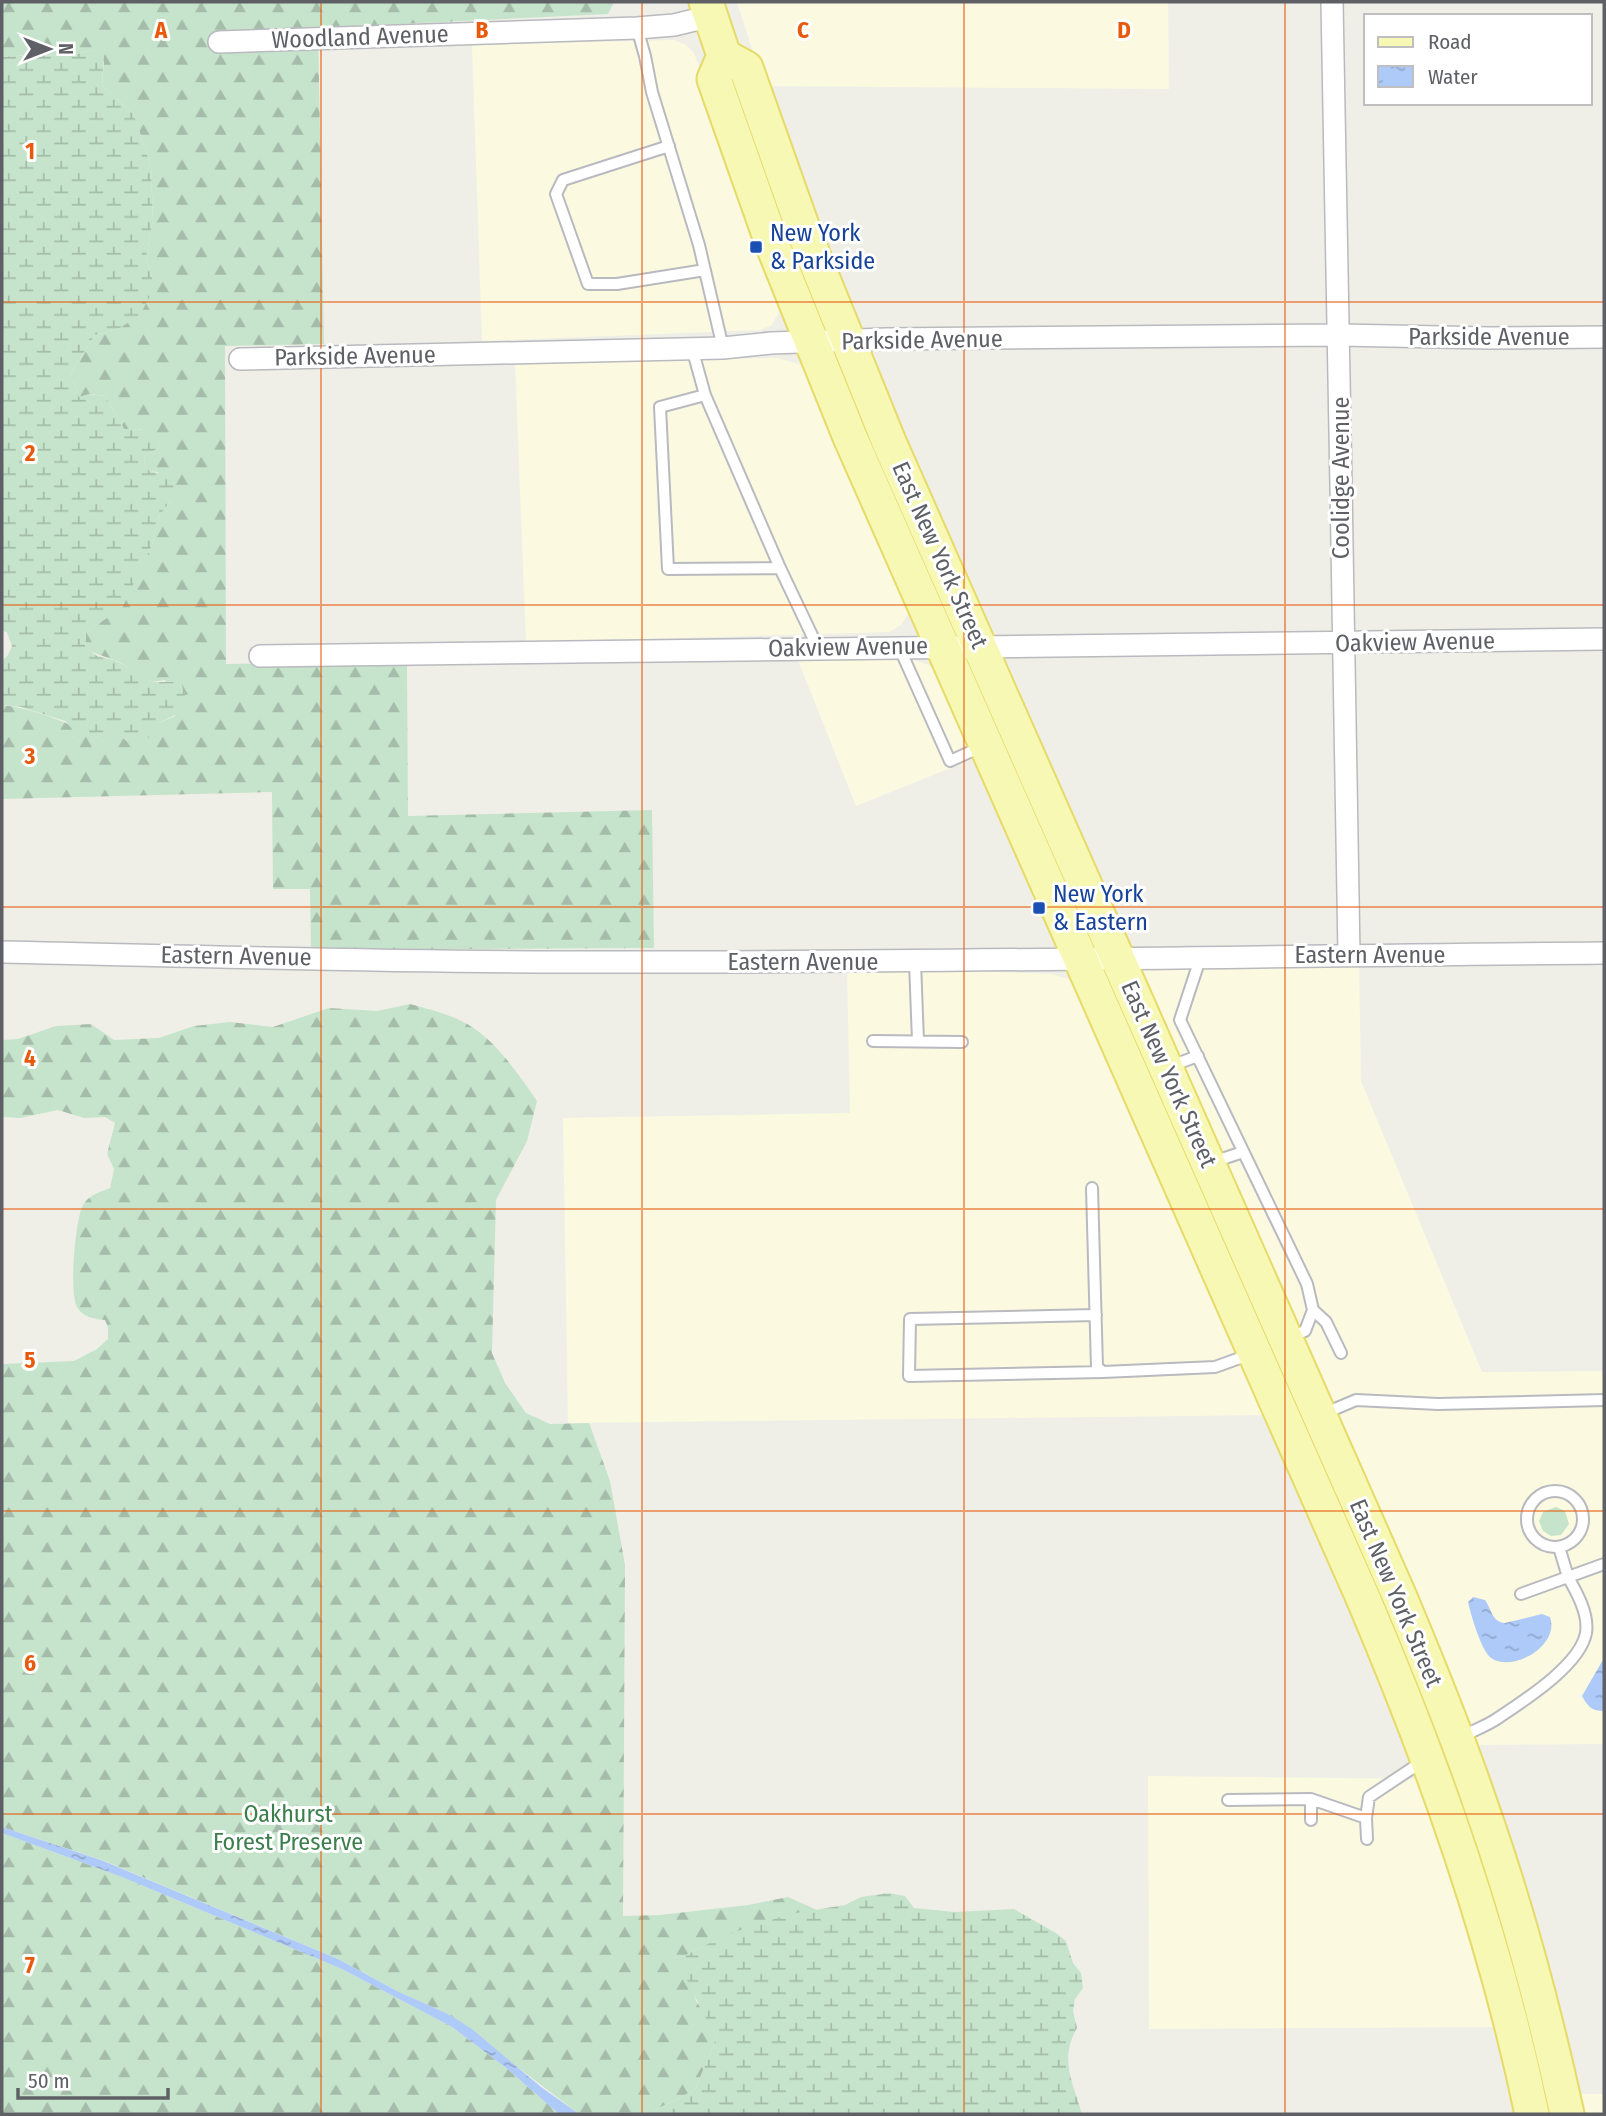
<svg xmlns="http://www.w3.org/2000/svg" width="1606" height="2116" font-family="'Fira Sans Condensed',sans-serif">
<defs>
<pattern id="forest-firs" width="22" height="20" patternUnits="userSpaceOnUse" patternTransform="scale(1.75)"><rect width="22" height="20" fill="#c6e4cb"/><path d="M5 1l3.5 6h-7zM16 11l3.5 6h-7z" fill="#a4bca9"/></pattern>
<pattern id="wetland-marsh" width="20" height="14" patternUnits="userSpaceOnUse" patternTransform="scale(1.75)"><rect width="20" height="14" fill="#c6e4cb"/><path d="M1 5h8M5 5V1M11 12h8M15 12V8" fill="none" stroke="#a4bca9"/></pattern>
<pattern id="water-ripples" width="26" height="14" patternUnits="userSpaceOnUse" patternTransform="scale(1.75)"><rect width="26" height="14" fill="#aecaf8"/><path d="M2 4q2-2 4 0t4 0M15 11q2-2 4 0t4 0" fill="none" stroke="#91a7cd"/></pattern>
</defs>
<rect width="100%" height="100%" fill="#efefe7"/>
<path fill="#fbfae0" d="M737,2H1168L1169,89L764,86Z
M674,40L686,45L694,53L781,299L780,309L772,325L760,330L482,341L472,45Z
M777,358L802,365L815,382L907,596L909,612L901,625L889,632L526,642L515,363Z
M910,659L929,665L941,675L978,757L856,806L798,660Z
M1359,964L1361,1081L1482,1372L1604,1371V1744L1472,1745L1133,969Z
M847,966L1051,974L1072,980L1083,992L1270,1415L568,1423L563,1118L850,1113Z
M1148,1776L1423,1779L1500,2027L1149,2029Z
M1576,2094H1604V2114H1580Z"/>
<path fill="#c6e4cb" d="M1556,1507L1565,1511L1569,1524L1561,1535L1551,1536L1543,1531L1539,1521L1543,1512Z"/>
<path fill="url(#forest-firs)" d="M2,2H614L608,14L318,28L324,344L225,346L226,664L407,661L408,816L652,810L654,948L311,950L310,889H273L272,792L2,799V705C35,709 65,721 94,737L159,723L175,716L165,680L151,682C140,674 129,667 117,661C105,656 95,655 85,648L86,632L122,607L152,545L160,515L171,500L158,472L149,471L144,462L145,456L158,448L160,441L141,429H124L105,396L90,394L79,397L70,374L95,335L120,328L152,277L146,258L153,220L151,167L134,115L102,85L104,62L92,50L70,56L28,55L2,57Z
M410,1004C431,1010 454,1015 472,1027C498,1044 520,1076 537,1101L527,1141L496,1200L492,1353L505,1383L526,1413L550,1424L589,1423L610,1481L625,1565L623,1916L660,1915L748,1905L788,1897L817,1910C770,1918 728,1934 686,1955L696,2001L706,2015L716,2039L695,2090L655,2110L653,2114H579L448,2014L397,1991L338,1959L102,1860L2,1827V1364L74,1361L97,1349L108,1339V1327L105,1320C94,1319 82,1317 77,1307C69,1294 75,1220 83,1205C89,1195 100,1192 110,1188L114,1169L107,1154L115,1123L105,1117L84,1118L58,1110L20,1118L2,1117V1040L18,1039L56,1026L91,1024L114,1040L159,1038L194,1026L230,1022L273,1027L329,1008L377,1011Z
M2,1833L122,1877L342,1969L452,2027L505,2067L559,2114H2Z"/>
<path fill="url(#wetland-marsh)" d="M92,50L104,56L102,85L134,115L151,167L153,220L146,258L152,277V292L140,315L120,328L95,335L70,374L79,397L90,394L105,396L124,429C139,429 151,428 160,441L158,448L145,456L144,462L149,471L167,475L174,484L171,500L160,515L152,545L122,608L86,632L85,647L97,656L114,660L138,672L151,682H180C193,706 181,713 159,723C152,738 146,742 129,743L116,733L94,737H79L65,721L21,707L2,705V661L8,655L12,646L7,632L2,631V57L28,55L70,56Z
M889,1893L905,1896L914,1908L955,1912L1014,1909L1056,1933L1066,1941L1073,1963L1081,1973L1083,1988L1075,1999L1073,2011L1077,2028C1059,2059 1073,2083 1082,2114H653L655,2110L695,2090L716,2039L685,1976L686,1955L728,1934L790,1914L845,1905L861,1897Z"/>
<path fill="url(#water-ripples)" d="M1473,1597L1485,1600C1492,1610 1492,1622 1505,1623L1542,1614L1550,1617C1560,1645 1514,1673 1491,1658C1481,1650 1471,1615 1468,1602Z
M1604,1658V1711C1592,1711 1588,1707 1582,1696Z
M2,1827L101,1860L338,1959L397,1991L448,2014L472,2029L541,2087L579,2114H559L505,2067L452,2027L342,1969L122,1877L2,1833Z"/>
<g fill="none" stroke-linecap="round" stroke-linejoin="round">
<g stroke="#b9babf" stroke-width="14">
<path id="lane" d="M637,28L645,56L652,92L699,245L723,348
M669,146L563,180L556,194L588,284H617L705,270
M692,348L705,395L780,568L818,648
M705,395L660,407L668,569L780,568
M899,647L950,761L983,746
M1201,956L1180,1020L1307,1284L1313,1310L1305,1331L1288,1338
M915,962L918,1041
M873,1041L962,1042
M1168,1067L1198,1056
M1213,1162L1243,1152
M1092,1188L1097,1367L1103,1372L1215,1367L1251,1354
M1313,1310L1326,1322L1341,1353
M1096,1315L910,1319L909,1376L1103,1372
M1323,1414L1356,1400L1438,1404L1604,1400
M1527 1519a28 28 0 1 1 56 0a28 28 0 1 1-56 0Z
M1559,1547L1568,1577L1604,1564
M1460,1738C1473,1730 1487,1726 1498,1718C1525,1700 1580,1665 1586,1633C1589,1614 1577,1593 1568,1577L1521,1594
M1311,1799V1820
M1228,1800L1311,1799L1366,1818L1369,1797L1423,1761
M1366,1818L1367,1839"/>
</g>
<g stroke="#b9babf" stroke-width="24">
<path id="street" d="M1332,2C1340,320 1342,637 1349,955
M219,42L637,28L674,25L711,16
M240,359L723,348L771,343L886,339L1340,335L1490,338L1604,337
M260,656L1604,639
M2,952C190,956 378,962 565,962C912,963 1258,956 1604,953"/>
</g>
<g stroke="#e6da69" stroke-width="37">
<path id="primary" d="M706,2L724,56L714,79L773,246L850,437L1363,1598C1434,1765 1495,1936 1532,2114
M724,56L746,68L806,237L889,442L1399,1595C1428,1664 1456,1732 1480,1803C1516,1904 1544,2009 1567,2114"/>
</g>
<use href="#lane" stroke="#fff" stroke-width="10"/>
<use href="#street" stroke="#fff" stroke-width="21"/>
<use href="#primary" stroke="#f6f8b3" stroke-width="33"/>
</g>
<path fill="none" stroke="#e8590c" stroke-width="2" stroke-opacity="0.55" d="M321,2V2114M642,2V2114M964,2V2114M1285,2V2114M2,302H1604M2,605H1604M2,907H1604M2,1209H1604M2,1511H1604M2,1814H1604"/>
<g fill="#1a4fb4" stroke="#fff" stroke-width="2.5">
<rect x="749" y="240" width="14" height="14" rx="3.5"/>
<rect x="1032" y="901" width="14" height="14" rx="3.5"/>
</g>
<g text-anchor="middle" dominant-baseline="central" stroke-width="6" stroke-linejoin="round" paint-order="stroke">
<g font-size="24" fill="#5e6066" stroke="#fff">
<text transform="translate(360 37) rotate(-2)">Woodland Avenue</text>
<text x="1489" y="337">Parkside Avenue</text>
<text transform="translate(922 340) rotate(-1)">Parkside Avenue</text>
<text transform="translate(355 356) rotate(-1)">Parkside Avenue</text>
<text transform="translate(1341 478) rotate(-90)">Coolidge Avenue</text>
<text transform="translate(940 555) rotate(66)">East New York Street</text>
<text transform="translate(1415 642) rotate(-1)">Oakview Avenue</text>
<text transform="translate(848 647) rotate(-1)">Oakview Avenue</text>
<text x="1370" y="955">Eastern Avenue</text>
<text transform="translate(236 956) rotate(1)">Eastern Avenue</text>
<text x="803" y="962">Eastern Avenue</text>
<text transform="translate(1169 1074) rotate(66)">East New York Street</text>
<text transform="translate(1396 1593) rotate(67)">East New York Street</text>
</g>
<g font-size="24" fill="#164399" stroke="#fff" text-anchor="start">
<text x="770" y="233">New York<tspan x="770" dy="28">&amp; Parkside</tspan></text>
<text x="1053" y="894">New York<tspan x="1053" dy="28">&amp; Eastern</tspan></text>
</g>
<g font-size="24" fill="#3c7f4c" stroke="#fff">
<text x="288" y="1814">Oakhurst<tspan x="288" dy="28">Forest Preserve</tspan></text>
</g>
</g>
<g font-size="23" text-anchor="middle" font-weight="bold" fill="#e8590c" stroke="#fff" stroke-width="6" stroke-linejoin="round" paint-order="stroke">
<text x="161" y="38">A</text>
<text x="482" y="38">B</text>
<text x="803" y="38">C</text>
<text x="1124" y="38">D</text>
<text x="30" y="159">1</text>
<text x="30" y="461">2</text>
<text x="30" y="764">3</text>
<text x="30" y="1066">4</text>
<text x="30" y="1368">5</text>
<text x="30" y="1671">6</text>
<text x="30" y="1973">7</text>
</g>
<rect width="1606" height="2116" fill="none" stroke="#5e6066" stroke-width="7"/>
<rect x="1364" y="14" width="228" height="91" fill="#ffffff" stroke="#bfbfc2" stroke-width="2"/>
<rect x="1378" y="37" width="35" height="10" fill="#f6f8b3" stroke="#bfbfc2" stroke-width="2"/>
<text x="1428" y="49" font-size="21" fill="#5e6066">Road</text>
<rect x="1378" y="66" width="35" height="21" fill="url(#water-ripples)" stroke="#bfbfc2" stroke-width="2"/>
<text x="1428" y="84" font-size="21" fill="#5e6066">Water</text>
<g transform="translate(49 49) rotate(90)" stroke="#ffffff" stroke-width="5" paint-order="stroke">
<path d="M0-5L12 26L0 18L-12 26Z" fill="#5e6066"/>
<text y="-10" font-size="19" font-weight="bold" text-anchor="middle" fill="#5e6066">N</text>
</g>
<path d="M18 2088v10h150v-10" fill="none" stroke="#5e6066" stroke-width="3.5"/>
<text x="28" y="2088" font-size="21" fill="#5e6066" stroke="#ffffff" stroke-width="5" paint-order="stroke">50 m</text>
</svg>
